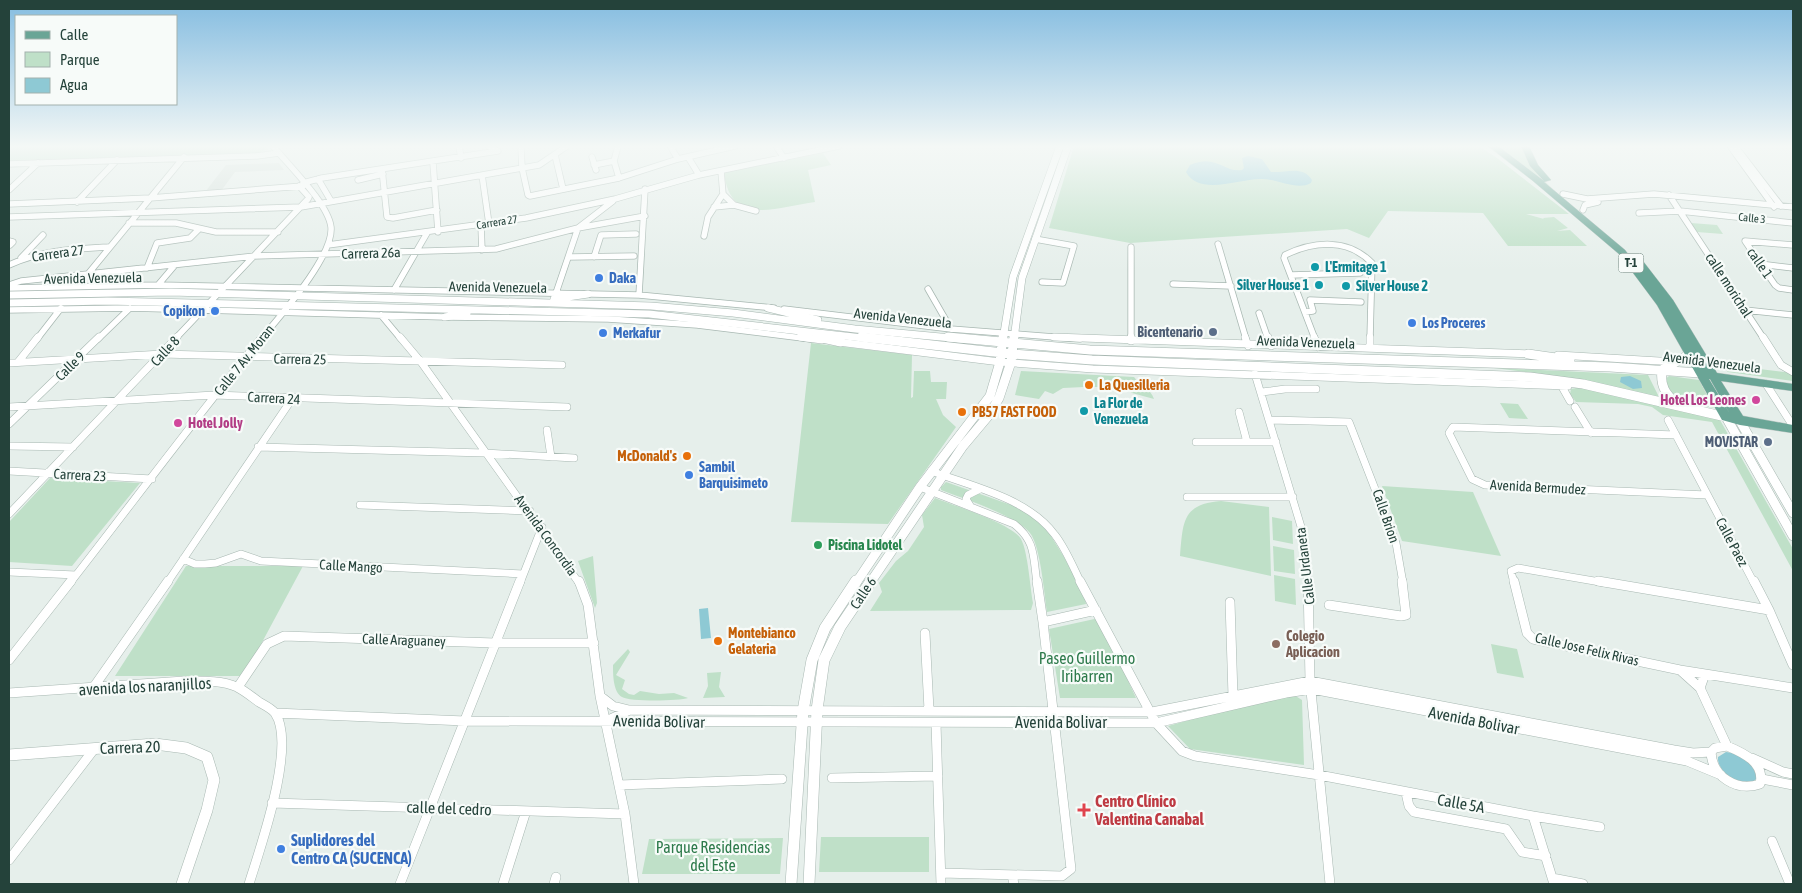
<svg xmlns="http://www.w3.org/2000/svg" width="1802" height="893" font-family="'Asap Condensed',sans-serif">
<rect width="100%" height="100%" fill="#e6efeb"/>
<path fill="#d4dfda" d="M279,163L284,170L235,172L221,191L205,192L226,165Z"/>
<path fill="#bfe0c8" d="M9,146H266L268,149L258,153L9,161Z
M1074,146H1479L1497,158L1569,214H1526L1544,219L1543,218L1554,217L1568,228L1557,231L1570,230L1587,246H1508L1483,213L1388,211L1369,238L1347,229L1130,243L1049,228Z
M1494,146H1521L1538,175L1553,189Z
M823,153L831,165L808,170L815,202C776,207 730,228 724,172Z
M1691,223L1717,225L1723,234L1697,232Z
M811,343L912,355L911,398L913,397L914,371H930L931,382H947L946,399H936L943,415L956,427L888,524L791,522Z
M1726,365L1793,373V381L1728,372L1723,367Z
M1494,368L1648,375L1659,397L1580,379Z
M1021,371L1134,377C1140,386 1151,389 1154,399L1132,393L1123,387H1094L1093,381H1083L1084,387L1063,388L1053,394L1045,391L1039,399L1015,395Z
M1669,376L1699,380L1714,408C1690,404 1675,403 1664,380Z
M1581,387L1720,420L1793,549V571L1712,422L1663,415L1652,407L1638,404L1576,402L1570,394L1571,389Z
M1500,403L1518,404L1528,419L1509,418Z
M50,478L140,483L72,566L9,562V522Z
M946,482L1014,506L1041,520L1064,557L1085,597L1086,604L1047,612C1044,592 1041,553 1032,536C1023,518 962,498 941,490V487Z
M1382,486L1473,492L1501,556L1402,541Z
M935,498C952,505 1013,524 1021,539C1028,552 1030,587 1033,603L1031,610L870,611L882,592L879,583L896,561L908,551L924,527L922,515Z
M1221,501L1269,507L1271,576L1180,556C1183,522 1182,504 1221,501Z
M1272,517L1292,521L1293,544L1273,540Z
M1273,546L1294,550L1295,574L1274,571Z
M593,556L597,603L595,608L578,561Z
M186,566H303L244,676H115Z
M1274,575L1295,579L1296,605L1275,601Z
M1099,618L1136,698H1060L1049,629Z
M1491,644L1517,649L1524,678L1497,673Z
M628,649L630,652L616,675L625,680L622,689L629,694L634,695L640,691L659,694L674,693L688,698C680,701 629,702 622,697C613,692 613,674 613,665Z
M721,672L719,687L725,697L703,698L708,686L707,673Z
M1294,695L1302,700L1304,765L1190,749L1168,726L1225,710Z
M821,837H929V872H819Z
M783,838L780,874H642L649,839Z"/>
<path fill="#8ec9d4" d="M1248,156L1262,159L1271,172C1286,173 1303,165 1312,180L1311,183C1297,191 1278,179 1262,179C1240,178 1200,197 1186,172L1190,165C1216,153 1224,173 1242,170L1244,168L1242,158Z
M1630,376L1641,381L1642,388L1633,389L1620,382L1621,377Z
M708,608L711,638L701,639L699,609Z
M1726,752C1741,753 1753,763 1757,777C1750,794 1716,774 1718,757Z"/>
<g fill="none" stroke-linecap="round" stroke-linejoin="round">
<g stroke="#a8b8b2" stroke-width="7">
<path id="minor-far2" d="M459,146L461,158
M521,146L522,168L528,195L530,196L619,178L678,159L735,146
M618,146L614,161L619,178
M670,146L678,159
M776,146L784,158
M1730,146L1774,207
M1735,146L1781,206
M555,155L563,189
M184,157L88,274L255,256L496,249L578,228L645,216
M592,157L596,170
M688,157L699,175
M433,162L438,232
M9,164L257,156L279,153
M594,165L614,161
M382,169L387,217L393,218L437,210
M482,175L489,224
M318,179L331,201
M358,180L383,174
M303,183L322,178L498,151L488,146
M9,190L38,163
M723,194L734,205L756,211
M1563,194L1587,199L1654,194L1793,207
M1669,195L1764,339
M77,202L117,160
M9,204L150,198L303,186
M714,207L734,205
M1583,210L1585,205L1598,202
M1639,213L1680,211L1793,223
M9,217L301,207L539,165L567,146
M129,223H176L216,232H278
M481,225L482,250
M704,236L708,217L723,194L721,171
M1035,239L1074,246L1063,283L1042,282
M9,241L13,242L10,245
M1218,244L1246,339
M328,245L526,218L615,199L699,175L839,146
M1793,245L1745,241L1775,285L1779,288L1793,290
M1131,247V339
M570,257L634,256
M594,257L601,235L636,234
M21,258L43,235
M1760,264L1793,268
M9,265C42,250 74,249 109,247
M147,268L157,243L190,238L199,229
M1291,275L1360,273
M1173,284L1231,286
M9,285L21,281L88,274
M158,285L175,265
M9,288L158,285L639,295L774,308
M928,289L951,329
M394,290L427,233
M556,293L578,228L613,201
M639,295L645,189
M784,309L951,329L1080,339
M9,310L130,308L445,317L608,319L697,325L810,339
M1745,310L1793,315
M1305,312L1313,311L1310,300L1361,302
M1259,313L1268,339
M381,315L401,339
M37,339L61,308
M98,339L130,308
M175,339L308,199L309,197L299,186
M261,339C280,316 334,256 331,227C328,203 288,165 273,146
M1315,339L1284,258L1285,255C1314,241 1348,238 1372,263L1370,339"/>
</g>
<g stroke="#a8b8b2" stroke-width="8">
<path id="minor-far1" d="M400,337L421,362L579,583
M800,337L822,340
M1054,337L1532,354
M1131,337V341
M1245,337L1248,346
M1268,337L1271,346
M1314,337L1318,347
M1763,337L1781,365L1793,372
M838,342L1000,362L1093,369L1568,386
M1370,348V337
M1558,355L1676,362L1689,353
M18,362L38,337
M9,363L162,354L562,365
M1255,374L1302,530L1308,583
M1766,384L1793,426
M1561,385L1570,401
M1262,392L1285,389H1316
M9,407L214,395L567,407
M1575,407L1591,433
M1239,412L1247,442
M1270,420L1349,422L1396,543L1403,583
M1668,420L1754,583
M9,424L99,337
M547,430L551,457
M1676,435L1453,427L1449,433L1472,479L1485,485L1707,495
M1196,442H1276
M9,446L73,447
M258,447L485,453L574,458
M9,471L152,479
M931,471C973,487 1028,498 1055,535C1066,549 1073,567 1081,583
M920,487L1014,524C1036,541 1033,557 1037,583
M1187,497H1293
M360,505L530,511
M971,507L966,499L968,495L980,489
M9,514L177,337
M183,559L195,564H205L216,563L241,554L261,561L523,574
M9,572L76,575
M70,583C134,501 196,417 262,337
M167,583L292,399
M520,583L542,527
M1514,583L1511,571L1518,568L1606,583"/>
</g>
<g stroke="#a8b8b2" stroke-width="10">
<path id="minor" d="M579,581L588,605L600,696L625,814L634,884
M1080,581L1156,723L1182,751L1195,756L1319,775L1533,816L1554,884
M1308,581L1310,681L1330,884
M1514,581L1527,633L1533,639L1680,670L1793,688
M1598,581L1769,610
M1754,581L1769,610L1793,665
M1230,602L1233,696
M1329,605L1401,616L1406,615L1402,581
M1043,622L1096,610
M925,633L929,710
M9,660L71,581
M1680,670L1700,688
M1705,674L1700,688L1727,746
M238,687L267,644L284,636L495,643H594
M93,688L168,581
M9,693L184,681C201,681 221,680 237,687C245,691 252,697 259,702C264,705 271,708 275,713C297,745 260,848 249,884
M600,696L613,706L629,710
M275,713L465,721L1156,723L1286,693L1312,689L1687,761L1721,775
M608,720L630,710L1152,712L1310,681L1674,750L1693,753L1711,752
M936,723L941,884
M1727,746C1744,753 1765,763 1760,784C1737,792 1712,777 1711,752L1715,748Z
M1752,758L1783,772L1793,774
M832,778L938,776
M1762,779L1793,785
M619,785L782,779
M1406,793L1409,806L1414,812L1506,829L1522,852L1546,856
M272,803L625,814
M1533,816L1600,827
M1772,841L1790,884
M9,860L95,748
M941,873L1062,876L1071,869L1043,622L1037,581
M1012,875L1014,884
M1552,878L1583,884
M400,884L520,581
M503,884L526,811
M554,884L556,877"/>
</g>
<g stroke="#a8b8b2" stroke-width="8">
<path id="tertiary-far2" d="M9,295L171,292L651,306L733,313L855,329L962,339
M554,299L588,294
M9,303L107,301L649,314L872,339
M768,308L818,320
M445,317L467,313
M816,337L824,339
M1003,339L1013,277L1060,146
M1014,339L1022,278L1068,146"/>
</g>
<g stroke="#a8b8b2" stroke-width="10">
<path id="tertiary-far1" d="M818,337L841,342
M861,337L1012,354L1092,360L1530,377L1583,384L1726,417L1793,536
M948,337L1090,350L1610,367L1700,373
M1528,354L1570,360
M1676,362L1662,370C1660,385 1665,395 1677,403
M1740,421L1793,513
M856,583L920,487L990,396L1000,362L1003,337
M870,583L963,446L989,415L999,398L1011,362L1014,337"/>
</g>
<g stroke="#a8b8b2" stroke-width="12">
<path id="tertiary" d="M9,755L155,744L186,748L207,757L214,780L207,810L182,884
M791,884L803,711L812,660L825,628L856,581
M809,884L817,710L824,660L840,627L871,581"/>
</g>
<g stroke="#c2cac8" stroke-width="1">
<path id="primary" d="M1488,146H1498L1544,181L1530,166L1521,146H1529L1538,165L1551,180L1544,182L1625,250L1664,302L1631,258L1633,256H1639L1673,300L1717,373L1793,384V391L1721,381L1743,416L1793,425V433L1740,425L1722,420L1657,305L1619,254L1533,181ZM1709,379H1710L1730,414Z"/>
</g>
<use href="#minor-far2" stroke="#fff" stroke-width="5.5"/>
<use href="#minor-far1" stroke="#fff" stroke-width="7"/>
<use href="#minor" stroke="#fff" stroke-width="9"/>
<use href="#tertiary-far2" stroke="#fff" stroke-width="7"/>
<use href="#tertiary-far1" stroke="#fff" stroke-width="9"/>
<use href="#tertiary" stroke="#fff" stroke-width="11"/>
<use href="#primary" fill="#6aa596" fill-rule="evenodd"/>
</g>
<linearGradient id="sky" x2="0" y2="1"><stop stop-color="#84bce0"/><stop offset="0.54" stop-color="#f4f8f6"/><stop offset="1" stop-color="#f4f8f6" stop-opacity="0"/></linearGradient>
<rect width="1802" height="271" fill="url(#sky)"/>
<g fill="#0f9aa8" stroke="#f7fbf9" stroke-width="2">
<circle cx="1315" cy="267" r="5"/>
<circle cx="1319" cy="285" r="5"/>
<circle cx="1346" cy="286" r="5"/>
<circle cx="1084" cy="411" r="5"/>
</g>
<g fill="#3f7fe0" stroke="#f7fbf9" stroke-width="2">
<circle cx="599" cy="278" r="5"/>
<circle cx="215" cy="311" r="5"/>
<circle cx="1412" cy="323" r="5"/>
<circle cx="603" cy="333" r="5"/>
<circle cx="689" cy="475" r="5"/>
<circle cx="281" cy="849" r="5"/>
</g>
<g fill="#5c6f8a" stroke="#f7fbf9" stroke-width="2">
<circle cx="1213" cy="332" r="5"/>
<circle cx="1768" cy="442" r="5"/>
</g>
<g fill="#e8710a" stroke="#f7fbf9" stroke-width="2">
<circle cx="1089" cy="385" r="5"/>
<circle cx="962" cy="412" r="5"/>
<circle cx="687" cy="456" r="5"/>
<circle cx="718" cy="641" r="5"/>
</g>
<g fill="#d1479c" stroke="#f7fbf9" stroke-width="2">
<circle cx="1756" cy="400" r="5"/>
<circle cx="178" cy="423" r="5"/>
</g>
<circle fill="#2e9e5b" stroke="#f7fbf9" stroke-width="2" cx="818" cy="545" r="5"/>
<circle fill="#8d6e63" stroke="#f7fbf9" stroke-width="2" cx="1276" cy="644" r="5"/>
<path fill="#e0444e" stroke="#f7fbf9" stroke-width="2" d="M1081.5 802.5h5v5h5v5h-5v5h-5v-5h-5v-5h5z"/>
<g text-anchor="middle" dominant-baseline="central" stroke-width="4.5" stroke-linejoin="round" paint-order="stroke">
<g font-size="11" fill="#24423a" stroke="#f7fbf9">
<text transform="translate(1752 218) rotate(6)">Calle 3</text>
<text transform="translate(497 222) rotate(-9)">Carrera 27</text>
</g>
<rect fill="#f7fbf9" stroke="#637a73" stroke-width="1" x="1618.5" y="253.5" width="25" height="19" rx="4"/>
<g font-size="12" font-weight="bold" fill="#24423a">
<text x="1631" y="263">T-1</text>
</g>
<g font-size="14" fill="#24423a" stroke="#f7fbf9">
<text transform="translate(58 253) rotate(-8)">Carrera 27</text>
<text transform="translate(371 253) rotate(-2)">Carrera 26a</text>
<text transform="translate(1760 263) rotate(55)">calle 1</text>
<text transform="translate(93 278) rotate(-1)">Avenida Venezuela</text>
<text transform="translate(1729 285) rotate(57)">calle morichal</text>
<text transform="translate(498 287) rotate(1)">Avenida Venezuela</text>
<text transform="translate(903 318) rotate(6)">Avenida Venezuela</text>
<text transform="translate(1306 342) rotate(2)">Avenida Venezuela</text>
<text transform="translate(165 351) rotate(-47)">Calle 8</text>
<text transform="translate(300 359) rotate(1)">Carrera 25</text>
<text transform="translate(244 360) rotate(-51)">Calle 7 Av. Moran</text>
<text transform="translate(1712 362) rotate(7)">Avenida Venezuela</text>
<text transform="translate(70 366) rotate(-44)">Calle 9</text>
<text transform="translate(274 398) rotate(3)">Carrera 24</text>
<text transform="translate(80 475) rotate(3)">Carrera 23</text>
<text transform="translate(1538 487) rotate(3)">Avenida Bermudez</text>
<text transform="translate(1386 516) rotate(71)">Calle Brion</text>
<text transform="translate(546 535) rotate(54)">Avenida Concordia</text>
<text transform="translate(1732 542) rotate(62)">Calle Paez</text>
<text transform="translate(351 566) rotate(3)">Calle Mango</text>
<text transform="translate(1305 566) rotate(-97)">Calle Urdaneta</text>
<text transform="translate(863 593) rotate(-56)">Calle 6</text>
<text transform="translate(404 640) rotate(2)">Calle Araguaney</text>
<text transform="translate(1587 649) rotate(13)">Calle Jose Felix Rivas</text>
</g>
<g font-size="14" font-weight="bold" fill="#0d838f" stroke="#f7fbf9" text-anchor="start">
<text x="1325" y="267">L'Ermitage 1</text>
<text x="1309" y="285" text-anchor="end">Silver House 1</text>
<text x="1356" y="286">Silver House 2</text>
<text x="1094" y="403">La Flor de<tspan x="1094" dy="16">Venezuela</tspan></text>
</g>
<g font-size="14" font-weight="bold" fill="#366cbe" stroke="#f7fbf9" text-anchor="start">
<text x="609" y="278">Daka</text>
<text x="205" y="311" text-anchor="end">Copikon</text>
<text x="1422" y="323">Los Proceres</text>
<text x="613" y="333">Merkafur</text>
<text x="699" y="467">Sambil<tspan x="699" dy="16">Barquisimeto</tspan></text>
</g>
<g font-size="14" font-weight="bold" fill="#4e5e75" stroke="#f7fbf9" text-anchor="end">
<text x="1203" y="332">Bicentenario</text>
<text x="1758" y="442">MOVISTAR</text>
</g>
<g font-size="14" font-weight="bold" fill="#c56008" stroke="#f7fbf9" text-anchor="start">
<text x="1099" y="385">La Quesilleria</text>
<text x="972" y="412">PB57 FAST FOOD</text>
<text x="677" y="456" text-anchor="end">McDonald's</text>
<text x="728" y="633">Montebianco<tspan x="728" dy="16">Gelateria</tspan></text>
</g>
<g font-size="14" font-weight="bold" fill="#b23c85" stroke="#f7fbf9" text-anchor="end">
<text x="1746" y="400">Hotel Los Leones</text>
<text x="188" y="423" text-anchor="start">Hotel Jolly</text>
</g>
<g font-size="14" font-weight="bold" fill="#27864d" stroke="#f7fbf9" text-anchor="start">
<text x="828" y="545">Piscina Lidotel</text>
</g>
<g font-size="14" font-weight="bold" fill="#785e54" stroke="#f7fbf9" text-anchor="start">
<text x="1286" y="636">Colegio<tspan x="1286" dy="16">Aplicacion</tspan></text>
</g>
<g font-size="16" fill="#2d7a4b" stroke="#f7fbf9">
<text x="1087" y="658">Paseo Guillermo<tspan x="1087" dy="18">Iribarren</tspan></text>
<text x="713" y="847">Parque Residencias<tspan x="713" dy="18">del Este</tspan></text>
</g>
<g font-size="16" fill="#24423a" stroke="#f7fbf9">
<text transform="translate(145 686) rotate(-3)">avenida los naranjillos</text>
<text transform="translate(1474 720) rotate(11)">Avenida Bolivar</text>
<text transform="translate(659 721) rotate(1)">Avenida Bolivar</text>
<text x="1061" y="722">Avenida Bolivar</text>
<text transform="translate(130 747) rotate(-2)">Carrera 20</text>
<text transform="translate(1461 803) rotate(10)">Calle 5A</text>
<text transform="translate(449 808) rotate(2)">calle del cedro</text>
</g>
<g font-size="16" font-weight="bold" fill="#be3a42" stroke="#f7fbf9" text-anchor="start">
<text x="1095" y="801">Centro Clínico<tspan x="1095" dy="18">Valentina Canabal</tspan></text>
</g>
<g font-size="16" font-weight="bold" fill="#366cbe" stroke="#f7fbf9" text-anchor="start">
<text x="291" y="840">Suplidores del<tspan x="291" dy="18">Centro CA (SUCENCA)</tspan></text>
</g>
</g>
<rect width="1802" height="893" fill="none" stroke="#24423a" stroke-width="20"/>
<rect x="15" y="15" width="162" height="90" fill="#f7fbf9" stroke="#a3b1ad"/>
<rect x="25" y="31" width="25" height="8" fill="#6aa596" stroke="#a3b1ad"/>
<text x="60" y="40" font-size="15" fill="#24423a">Calle</text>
<rect x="25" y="52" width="25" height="15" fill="#bfe0c8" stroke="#a3b1ad"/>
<text x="60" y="65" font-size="15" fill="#24423a">Parque</text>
<rect x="25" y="78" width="25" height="15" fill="#8ec9d4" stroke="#a3b1ad"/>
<text x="60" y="90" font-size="15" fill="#24423a">Agua</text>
</svg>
